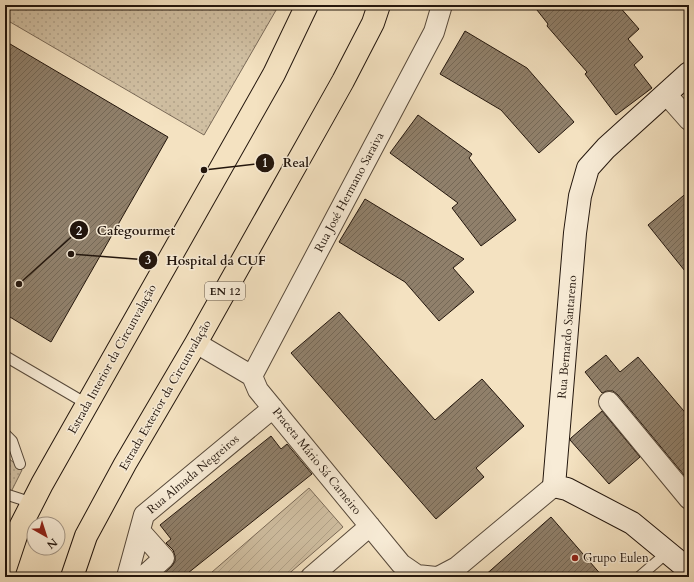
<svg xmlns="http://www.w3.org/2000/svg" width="694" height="582" font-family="Cardo,serif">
<defs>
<pattern id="grass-dots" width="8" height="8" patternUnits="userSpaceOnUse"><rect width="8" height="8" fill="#d0bfa2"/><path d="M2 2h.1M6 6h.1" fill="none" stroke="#b2a38a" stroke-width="1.8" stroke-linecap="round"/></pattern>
<pattern id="garden-furrows" width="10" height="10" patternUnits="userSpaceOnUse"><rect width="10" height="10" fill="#d0bfa2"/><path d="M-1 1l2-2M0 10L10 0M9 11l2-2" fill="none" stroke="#b2a38a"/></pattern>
<pattern id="building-hatch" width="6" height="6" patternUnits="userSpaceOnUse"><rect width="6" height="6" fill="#90806b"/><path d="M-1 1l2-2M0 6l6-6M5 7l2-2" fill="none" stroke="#756856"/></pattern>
</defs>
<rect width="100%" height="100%" fill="#f4e2c1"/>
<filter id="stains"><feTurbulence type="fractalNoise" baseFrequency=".005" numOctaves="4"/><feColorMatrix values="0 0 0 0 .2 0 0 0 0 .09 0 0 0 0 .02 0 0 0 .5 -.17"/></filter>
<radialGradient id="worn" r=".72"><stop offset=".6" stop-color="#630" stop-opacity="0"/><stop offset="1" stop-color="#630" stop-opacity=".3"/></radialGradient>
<path fill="url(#grass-dots)" stroke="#7a6a58" d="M5,5H279L204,135L5,19Z
M5,455L22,470L5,504Z"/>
<path fill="url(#garden-furrows)" stroke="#7a6a58" d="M309,488L343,527L285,577H217L212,572Z"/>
<path fill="url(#building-hatch)" stroke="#23160d" d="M533,5H618L639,29L628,39L643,57L634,65L652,88L616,115L585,74L587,72L547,26L548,24Z
M465,31L527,68L574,122L539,153L501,110L440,74Z
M5,41L168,137L51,342L5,314Z
M418,115L472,154L469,158L516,220L481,246L452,208L458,203L390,153Z
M689,191V276L648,225Z
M365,199L464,259L453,268L474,292L439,321L405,282L339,242Z
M339,312L435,420L482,379L524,426L476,468L484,477L436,519L291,353Z
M606,355L620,372L638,357L689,417V481L618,395L613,391H607L602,393L585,372Z
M602,411L640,457L609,484L570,440L571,438Z
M271,436L281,449L287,444L312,474L183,577H160L172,566L175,561V556L173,550L166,543L171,539L160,525Z
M551,517L603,577H483Z"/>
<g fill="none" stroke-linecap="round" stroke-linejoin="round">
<g stroke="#57493a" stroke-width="12">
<path id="lane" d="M5,356L87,404
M5,434L12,441L20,464
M5,494L33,503
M639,577L668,552"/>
</g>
<g stroke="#57493a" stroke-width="22">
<path id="street" d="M666,94L689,120
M196,343L252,376L258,390L401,564L417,575L436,577
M252,376L434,32L442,5
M609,402L689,499
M140,531L164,558L143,577
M127,577L144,515L273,408
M311,577L370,526
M438,577L457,567L554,486"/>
</g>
<g stroke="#23160d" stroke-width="24">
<path id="secondary" d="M689,73L606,148L588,168L580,196L575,233L554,486L567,489L632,523L689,570"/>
</g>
<g stroke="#23160d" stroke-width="24">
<path id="primary" d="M5,569L17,533L42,484L274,74L307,5
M72,577L86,536L125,464L196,343L343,81L373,23L379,5"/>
</g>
<use href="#lane" stroke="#f8ecd7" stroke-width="10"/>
<use href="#street" stroke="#f8ecd7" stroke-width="20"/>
<use href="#secondary" stroke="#f8ecd7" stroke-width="22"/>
<use href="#primary" stroke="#f4e2c1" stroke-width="22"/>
</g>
<circle fill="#8f2418" stroke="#f8ecd7" stroke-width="1.5" cx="575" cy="558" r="4"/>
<g text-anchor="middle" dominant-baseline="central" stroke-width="3" stroke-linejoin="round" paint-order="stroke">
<rect fill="#f8ecd7" stroke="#63564a" stroke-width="1" x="205" y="282" width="40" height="18" rx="3"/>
<g font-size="11" font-weight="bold" fill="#23160d">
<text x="225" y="291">EN 12</text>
</g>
<g font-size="12" fill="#23160d" stroke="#f8ecd7">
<text transform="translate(349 192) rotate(-62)">Rua José Hermano Saraiva</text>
<text transform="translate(567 337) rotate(-85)">Rua Bernardo Santareno</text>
<text transform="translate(112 359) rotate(-61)">Estrada Interior da Circunvalação</text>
<text transform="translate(165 395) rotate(-60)">Estrada Exterior da Circunvalação</text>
<text transform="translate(317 461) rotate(51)">Praceta Mário Sá Carneiro</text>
<text transform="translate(193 474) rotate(-40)">Rua Almada Negreiros</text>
</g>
<g font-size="12" fill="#23160d" stroke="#f8ecd7" text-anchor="start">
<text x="583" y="558">Grupo Eulen</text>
</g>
</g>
<path fill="none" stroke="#23160d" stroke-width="1.5" d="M204 170L265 163M19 284L79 230M71 254L148 260"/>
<g fill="#23160d" stroke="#f8ecd7" stroke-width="1.5">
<circle cx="204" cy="170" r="4"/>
<circle cx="19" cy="284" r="4"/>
<circle cx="71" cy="254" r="4"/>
<circle cx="265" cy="163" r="10"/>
<circle cx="79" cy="230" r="10"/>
<circle cx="148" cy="260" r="10"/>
</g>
<g font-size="12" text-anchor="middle" font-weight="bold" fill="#fff">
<text x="265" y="167">1</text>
<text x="79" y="235">2</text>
<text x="148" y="264">3</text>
</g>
<g font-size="13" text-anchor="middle" font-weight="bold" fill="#23160d" stroke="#f8ecd7" stroke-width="3" stroke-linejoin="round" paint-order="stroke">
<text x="296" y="167">Real</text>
<text x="136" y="235">Cafegourmet</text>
<text x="216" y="265">Hospital da CUF</text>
</g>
<rect width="694" height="582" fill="none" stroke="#f4e2c1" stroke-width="20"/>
<rect x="6" y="6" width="682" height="570" fill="none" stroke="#23160d" stroke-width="2"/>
<rect x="10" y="10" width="674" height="562" fill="none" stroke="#23160d"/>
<g transform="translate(46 536) rotate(141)"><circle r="19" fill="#f8ecd7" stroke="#a39686"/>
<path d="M0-3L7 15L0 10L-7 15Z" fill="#8f2418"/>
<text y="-6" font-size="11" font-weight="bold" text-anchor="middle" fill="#23160d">N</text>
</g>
<rect width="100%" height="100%" filter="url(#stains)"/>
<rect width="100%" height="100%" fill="url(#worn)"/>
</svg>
